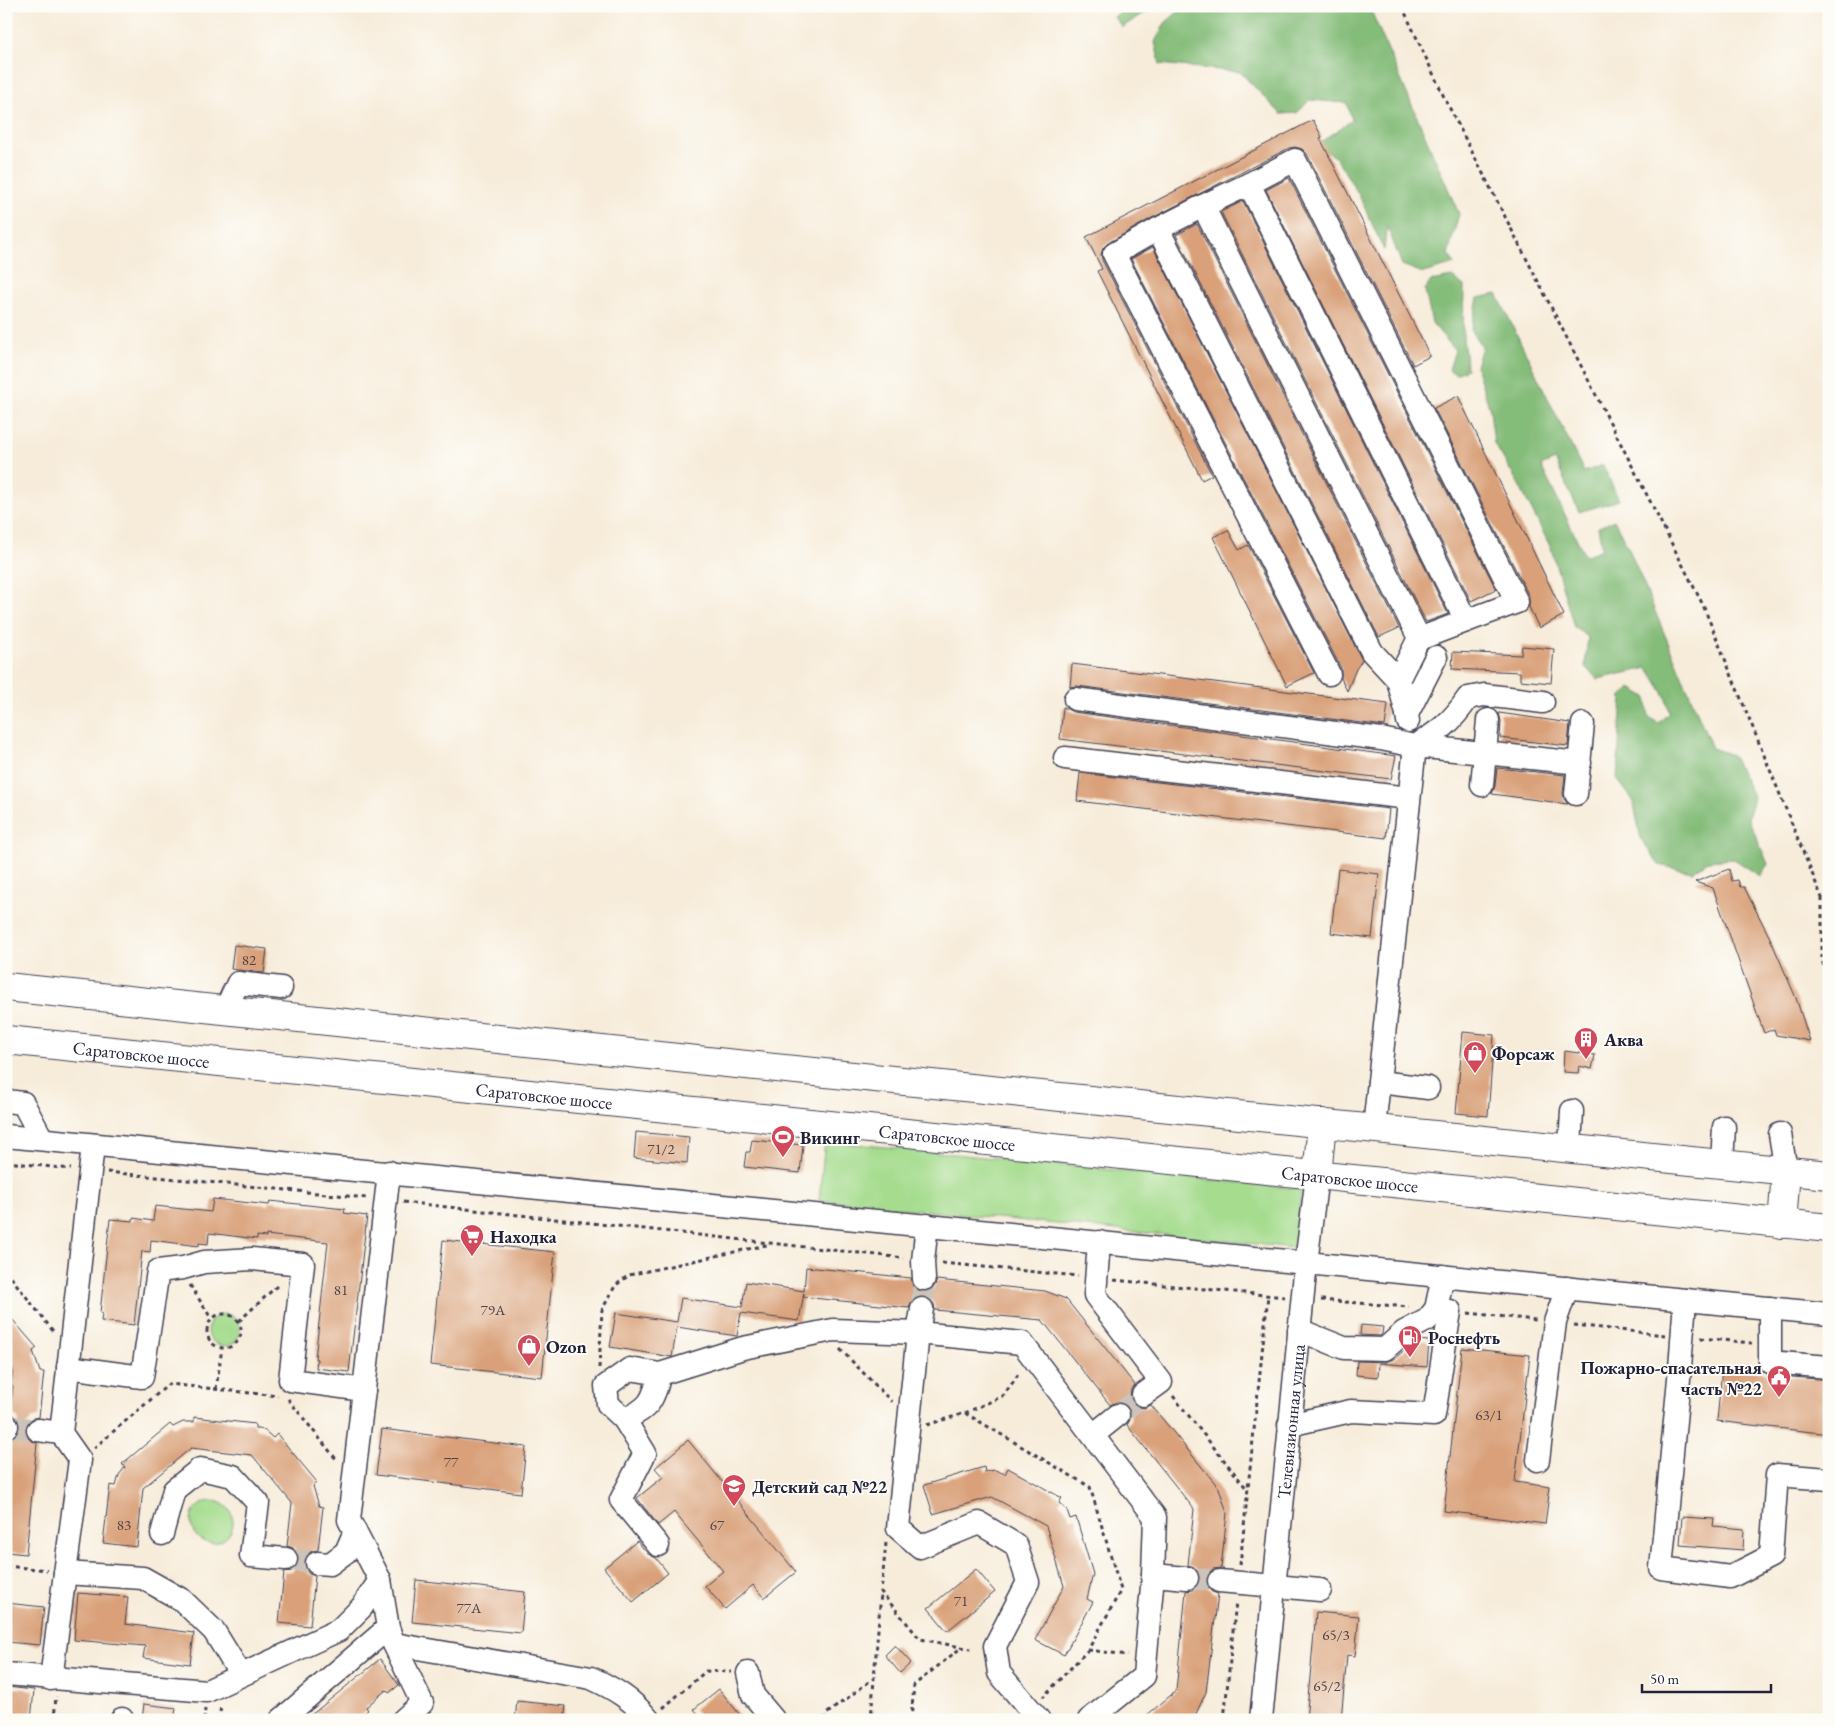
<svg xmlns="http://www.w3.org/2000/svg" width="1835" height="1726" font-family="'EB Garamond',serif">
<rect width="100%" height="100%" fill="#fdfcf7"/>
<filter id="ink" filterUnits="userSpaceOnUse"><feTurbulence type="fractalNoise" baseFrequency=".02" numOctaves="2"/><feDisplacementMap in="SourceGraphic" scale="10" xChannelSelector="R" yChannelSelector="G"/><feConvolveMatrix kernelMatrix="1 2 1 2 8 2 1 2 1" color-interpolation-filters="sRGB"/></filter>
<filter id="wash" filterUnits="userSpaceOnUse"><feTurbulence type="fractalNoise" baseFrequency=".0096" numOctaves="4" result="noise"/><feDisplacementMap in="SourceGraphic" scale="20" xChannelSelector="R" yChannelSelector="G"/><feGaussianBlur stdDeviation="1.12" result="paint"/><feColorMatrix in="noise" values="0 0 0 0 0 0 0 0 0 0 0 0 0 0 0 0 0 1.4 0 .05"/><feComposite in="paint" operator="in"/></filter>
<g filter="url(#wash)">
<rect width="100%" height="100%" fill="#f7ecda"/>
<path fill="#a5dc8e" stroke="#647f64" d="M825,1141L1301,1189L1296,1248L819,1200Z
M208 1330a16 16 0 1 1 32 0a16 16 0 1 1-32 0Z
M191 1522a21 21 0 1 1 42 0a21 21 0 1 1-42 0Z"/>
<path fill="#84bc79" stroke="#536f5a" d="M1128,6H1156L1122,27L1114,17Z
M1185,6H1369L1459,214L1448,254L1455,264L1423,273L1402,265L1387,226L1384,250L1359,195L1337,159L1318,144L1352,120L1347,103L1310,100L1297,113L1281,114L1240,72L1160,64L1155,42L1165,23Z
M1452,277L1464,286L1463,339L1467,369L1456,374L1449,370L1455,350L1432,323L1425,290L1431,281Z
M1497,294L1584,472L1603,465L1619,500L1579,512L1555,460L1541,466L1585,556L1602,549L1598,527L1614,520L1629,549L1712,748L1732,755L1754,798L1748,818L1768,864L1760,876L1734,859L1708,861L1692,872L1659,865L1641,839L1633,800L1617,779L1622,695L1631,688L1646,697L1649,717L1658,723L1670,713L1665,696L1648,668L1598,679L1585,667L1588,637L1574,627L1551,548L1518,483L1494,443L1490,410L1476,366L1482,347L1471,331L1478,298Z"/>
<g id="blocks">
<path fill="#d9a079" d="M1313,120L1322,137L1320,138L1430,356L1413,365L1307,154L1302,149L1295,147L1289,148L1152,218L1108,243L1103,248L1101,254L1102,260L1212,475L1202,480L1097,271L1102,269L1086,237Z
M1289,178L1496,589L1471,601L1266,190Z
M1243,201L1448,614L1426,622L1221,212Z
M1197,224L1399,628L1379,637L1176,235Z
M1153,247L1362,660L1356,669L1347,691L1341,678V668L1131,259Z
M1458,396L1564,615L1539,628L1529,607V596L1434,408Z
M1228,530L1239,550L1248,545L1314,673L1287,686L1213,537Z
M1522,646L1554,649L1551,683L1520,680V672L1452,669L1453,652L1521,655Z
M1072,664L1388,704L1385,726L1077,686L1070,687Z
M1063,707L1073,712L1396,756L1391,779L1060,739Z
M1499,713L1570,723L1568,746L1500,738L1501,721Z
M1497,768L1565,775L1563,793L1564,799L1568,804L1492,794L1495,786Z
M1080,773L1389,809L1386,838L1077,801Z
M1338,869L1379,874L1372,938L1331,933Z
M1729,869L1732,881L1738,880L1740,887H1744L1770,938L1796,998L1810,1041L1776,1035L1774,1029L1764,1033L1713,888L1695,882Z
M234,945L267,949L264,973L231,969Z
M1463,1032L1494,1035L1488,1116L1456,1113Z
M1564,1051L1595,1055L1592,1069L1579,1066L1578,1073L1563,1072Z
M636,1132L689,1137L687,1163L634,1158Z
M752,1140L803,1145L800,1173L744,1167L746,1152H750Z
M213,1199L269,1205L270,1201L345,1209L344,1213L367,1216L349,1372L316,1368L317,1359H315L328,1242L266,1235V1237L257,1236V1239L209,1233L208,1244L199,1243V1246L151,1240L150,1252L142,1251L134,1325L101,1321L102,1314L100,1313L110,1219L133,1221V1218L153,1221L155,1206L211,1212Z
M443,1240L555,1252L542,1377L430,1365Z
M806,1267L911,1278L913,1287L919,1291L924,1292L932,1290L935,1285L937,1280L1045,1291L1066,1299L1135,1385L1131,1390L1130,1396L1133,1403L1138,1407L1144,1408L1151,1405L1219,1488L1227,1513L1221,1568L1213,1569L1209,1573L1206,1579L1207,1587L1212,1592L1218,1594L1206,1692L1195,1716L1190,1720H1141L1176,1691L1186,1591L1193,1590L1198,1585L1200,1580L1199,1572L1194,1567L1188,1565L1194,1509L1127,1425L1130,1420L1131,1414L1128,1406L1123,1403L1117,1402L1110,1405L1042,1320L935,1310L934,1304L931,1299L924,1296L917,1297L912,1300L909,1308L803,1297L804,1293L799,1321L741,1313L737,1336L677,1327L672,1357L610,1347L616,1313L677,1322L681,1298L742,1307L746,1282L804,1291Z
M6,1312L37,1348L33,1351L40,1372H44L39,1417L33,1418L28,1422L25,1429L26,1435L30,1440L37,1443L26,1554L6,1552V1439L14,1437L19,1432L20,1426L18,1419L14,1415L8,1413L10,1412L13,1386H11L13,1369L6,1362Z
M1361,1325L1383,1327L1382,1334L1380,1336L1360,1335Z
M1416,1340L1429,1341L1427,1367L1379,1363L1378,1377L1356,1375L1357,1361L1385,1362L1394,1359Z
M1462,1348L1530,1355L1515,1482L1550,1487L1545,1524L1444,1511Z
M1722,1368L1762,1372L1769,1375L1829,1380V1434L1717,1421Z
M194,1417L255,1424V1428L264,1430L273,1438L277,1434L317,1482L313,1486L319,1506L323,1507L318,1550L312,1551L306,1555L304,1562L305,1569L309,1574L315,1576L310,1626L279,1623L284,1572L292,1571L296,1567L299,1561L298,1553L293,1548L287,1546L292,1503L252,1455L191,1448L143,1488L137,1547L103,1543L110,1485L116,1486L119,1475L125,1467L122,1464L170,1424L173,1427L183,1422H194Z
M382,1429L526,1447L521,1493L376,1475Z
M688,1440L796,1572L764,1598L753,1585L725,1609L705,1586L723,1571L674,1512L658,1525L637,1498L663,1477L655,1468Z
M984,1467L985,1472L995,1470L1005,1474L1008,1468L1062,1498L1059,1503L1067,1510L1070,1519L1076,1517L1093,1574L1087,1599L1093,1602L1064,1655L1035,1640L1064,1586L1046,1526L992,1497L933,1514L924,1485Z
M1682,1517L1714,1519L1713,1526L1744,1529L1743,1550L1680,1545Z
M637,1541L648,1554L656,1558L668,1573L633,1602L604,1568Z
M976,1569L995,1592L947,1631L928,1608Z
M416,1580L525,1592L521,1633L412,1622Z
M78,1593L128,1597L125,1624L194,1633L190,1664L143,1658L145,1646L74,1640Z
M6,1603L44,1607L40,1645L6,1642Z
M1316,1612L1359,1616L1355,1656L1347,1655L1341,1720H1306Z
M895,1645L911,1663L900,1673L885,1655Z
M380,1659L399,1685L389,1693L386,1690L366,1707L368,1710L356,1720H305Z
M6,1687L34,1690L31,1720H6Z
M719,1689L744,1720H703L694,1709Z
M517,1701L566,1706L564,1720H515Z
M144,1704L176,1708L174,1720H142Z"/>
</g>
</g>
<g filter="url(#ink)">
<use href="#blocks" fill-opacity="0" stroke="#424053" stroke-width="1"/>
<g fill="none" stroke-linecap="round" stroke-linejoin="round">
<path stroke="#ccc4ba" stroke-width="22" stroke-dasharray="22 11" stroke-linecap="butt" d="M922,1309L924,1279
M1118,1415L1143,1395
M7,1426L38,1430
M286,1559L317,1563
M1187,1578L1219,1581"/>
<g stroke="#424053" stroke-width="25">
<g id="minor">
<path d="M1249,184L1295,160L1517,602L1466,621"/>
<path d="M1203,206L1249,184L1466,621L1419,639"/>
<path d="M1158,229L1114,254L1329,674"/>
<path d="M1398,680L1419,638L1203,206L1158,229L1372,652L1398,680L1407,714"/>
<path d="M1075,699L1381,739L1415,746C1440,731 1451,723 1468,698L1484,695L1543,702"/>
<path d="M1408,721L1407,714L1436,657"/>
<path d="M1065,758L1409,798"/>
<path d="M1482,785L1488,720"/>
<path d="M1576,794L1583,724"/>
<path d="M225,1010L238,983L281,988"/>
<path d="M1379,1082L1428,1088"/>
<path d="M6,1101L23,1103L42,1139"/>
<path d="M1374,1128L1415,746L1580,763"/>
<path d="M1780,1134L1786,1171"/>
<path d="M6,1136L1829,1314"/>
<path d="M1570,1148L1572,1111"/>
<path d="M1722,1164L1724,1127"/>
<path d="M389,1172L349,1520L380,1580L388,1628L394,1644L422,1703L403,1720"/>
<path d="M1099,1242L1095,1295L1161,1382L1143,1395"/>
<path d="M924,1279L923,1261L927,1225"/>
<path d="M1685,1300L1680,1368L1661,1568L1730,1577L1771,1556L1777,1475L1829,1479"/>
<path d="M1770,1308V1362L1829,1367"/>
<path d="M922,1309L918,1333L898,1528L920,1547L979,1523L1016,1545L1028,1582L995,1646L999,1673L1039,1720"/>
<path d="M1299,1330L1344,1348L1385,1349L1404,1332L1427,1320L1436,1309L1443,1276"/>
<path d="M68,1367L142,1377L158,1271L183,1268L204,1262L252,1259L303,1264L290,1380L364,1390"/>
<path d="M624,1419C650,1409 653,1400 660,1374"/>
<path d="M1289,1425L1351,1411L1434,1415L1450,1311"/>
<path d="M6,1426H7"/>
<path d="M38,1430L61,1433"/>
<path d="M1093,1435L1118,1415"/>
<path d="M1538,1460L1555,1322L1567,1288"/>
<path d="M162,1534L174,1490L200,1469L233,1476L258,1503L251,1556L286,1559"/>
<path d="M658,1545L621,1500L645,1453L624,1419L608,1404L606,1386L630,1369L660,1374L743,1348L833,1330L918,1333L1022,1343L1155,1517L1153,1575L1144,1676L1089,1720"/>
<path d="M317,1563L330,1564L346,1552L355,1531"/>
<path d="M65,1573L143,1578L182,1600L214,1631L241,1675"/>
<path d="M1153,1575L1187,1578"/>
<path d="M1219,1581L1320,1590"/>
<path d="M394,1644L591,1678C615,1689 632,1699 649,1720"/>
<path d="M748,1673L753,1695L774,1720"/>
<path d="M6,1674L207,1691L339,1630L362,1607L380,1580"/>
<path d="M51,1679L80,1460L61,1433L93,1145"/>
<path d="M122,1720V1719"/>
<path d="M281,1720L388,1628"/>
<path id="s1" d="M1261,1720L1306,1263L1317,1176"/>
</g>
</g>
<g stroke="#424053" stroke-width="30">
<g id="major">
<path d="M6,987L687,1059L1829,1175"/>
<path id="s2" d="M6,1040L1829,1228"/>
<path d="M1317,1176L1322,1123"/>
<path d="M1782,1224L1786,1171"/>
</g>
</g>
<path stroke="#424053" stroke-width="3" stroke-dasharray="4 4" stroke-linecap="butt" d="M1402,6L1444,97L1703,605L1822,898L1829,904
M1822,898V960L1829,984
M6,1162L71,1169
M107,1172L367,1198
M403,1202L904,1258
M942,1263L1078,1276
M6,1271L53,1331
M1114,1280L1285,1297
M190,1285L211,1318
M1321,1300L1409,1307
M1468,1313L1536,1320
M207 1331a17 17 0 1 1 34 0a17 17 0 1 1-34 0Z
M239,1321L277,1286
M1574,1325L1665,1335
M1701,1338L1752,1343
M840,1349L892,1402
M599,1368L602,1310L615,1286L629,1275L771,1244
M216,1389L222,1348
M1173,1396L1247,1489
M288,1399L336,1459
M965,1413L1003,1396L1020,1372
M927,1425L965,1413L1090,1487L1121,1590L1088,1650L1043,1697
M94,1448L169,1384L278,1396
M886,1543L881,1592L920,1639L971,1649
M1240,1565L1268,1295
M6,1566L47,1570
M1088,1650L1128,1655
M663,1708L706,1671L731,1672
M54,1720L56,1696
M204,1720L205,1709
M219,1720L221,1705
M825,1720V1715L874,1678L881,1593
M871,1720L874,1679
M911,1720L914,1685L962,1647
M1224,1720L1236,1601"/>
<use href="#minor" stroke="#fff" stroke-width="22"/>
<use href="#major" stroke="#fff" stroke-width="28"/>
</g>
</g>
<defs>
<g id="building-pin" transform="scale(1.25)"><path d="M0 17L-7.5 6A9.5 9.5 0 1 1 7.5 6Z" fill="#d1495b" stroke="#fdfcf7"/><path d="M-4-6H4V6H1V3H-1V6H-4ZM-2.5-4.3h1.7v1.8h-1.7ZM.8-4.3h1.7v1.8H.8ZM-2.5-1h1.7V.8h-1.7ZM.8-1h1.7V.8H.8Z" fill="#fff"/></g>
<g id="shop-pin" transform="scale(1.25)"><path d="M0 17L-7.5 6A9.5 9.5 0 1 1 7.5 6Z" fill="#d1495b" stroke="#fdfcf7"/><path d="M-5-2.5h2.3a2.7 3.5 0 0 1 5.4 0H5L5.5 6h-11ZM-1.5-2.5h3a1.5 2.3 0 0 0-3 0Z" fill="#fff"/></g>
<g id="stadium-pin" transform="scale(1.25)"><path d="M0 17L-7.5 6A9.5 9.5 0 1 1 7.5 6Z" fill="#d1495b" stroke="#fdfcf7"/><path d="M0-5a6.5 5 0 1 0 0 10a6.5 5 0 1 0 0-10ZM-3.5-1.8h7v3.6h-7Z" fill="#fff"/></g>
<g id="supermarket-pin" transform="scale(1.25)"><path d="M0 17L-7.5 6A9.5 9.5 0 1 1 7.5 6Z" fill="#d1495b" stroke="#fdfcf7"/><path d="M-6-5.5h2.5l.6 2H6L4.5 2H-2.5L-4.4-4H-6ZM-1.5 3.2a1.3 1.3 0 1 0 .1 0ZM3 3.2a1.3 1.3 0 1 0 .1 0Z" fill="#fff"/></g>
<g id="fuel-pin" transform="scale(1.25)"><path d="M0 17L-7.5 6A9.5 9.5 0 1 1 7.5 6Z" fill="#d1495b" stroke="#fdfcf7"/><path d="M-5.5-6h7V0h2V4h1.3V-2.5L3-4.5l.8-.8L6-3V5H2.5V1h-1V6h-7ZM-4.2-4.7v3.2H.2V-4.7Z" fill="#fff"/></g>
<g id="civic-pin" transform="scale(1.25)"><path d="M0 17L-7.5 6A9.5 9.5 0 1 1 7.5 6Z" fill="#d1495b" stroke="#fdfcf7"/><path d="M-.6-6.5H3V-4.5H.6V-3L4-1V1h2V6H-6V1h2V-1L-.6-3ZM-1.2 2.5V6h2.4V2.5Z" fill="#fff"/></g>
<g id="school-pin" transform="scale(1.25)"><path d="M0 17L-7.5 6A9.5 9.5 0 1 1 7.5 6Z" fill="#d1495b" stroke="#fdfcf7"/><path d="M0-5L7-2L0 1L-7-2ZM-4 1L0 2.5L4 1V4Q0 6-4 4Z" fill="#fff"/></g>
</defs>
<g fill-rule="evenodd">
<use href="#building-pin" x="1586" y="1039"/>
<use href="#shop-pin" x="1475" y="1053"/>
<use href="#stadium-pin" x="783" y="1137"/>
<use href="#supermarket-pin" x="472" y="1236"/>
<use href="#fuel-pin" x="1410" y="1337"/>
<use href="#shop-pin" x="529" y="1346"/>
<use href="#civic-pin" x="1779" y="1377"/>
<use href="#school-pin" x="734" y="1486"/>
</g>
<g text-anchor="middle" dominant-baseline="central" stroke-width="4" stroke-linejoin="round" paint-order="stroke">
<g font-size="15" fill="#50424a">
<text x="249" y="959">82</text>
<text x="661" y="1148">71/2</text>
<text x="341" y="1289">81</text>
<text x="493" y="1309">79А</text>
<text x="1489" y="1414">63/1</text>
<text x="451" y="1461">77</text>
<text x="124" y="1524">83</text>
<text x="717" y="1524">67</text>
<text x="961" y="1600">71</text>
<text x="469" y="1607">77А</text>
<text x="1336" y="1634">65/3</text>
<text x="1327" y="1685">65/2</text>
</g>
<g font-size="18" font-weight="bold" fill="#22223b" stroke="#fdfcf7" text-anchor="start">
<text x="1604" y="1039">Аква</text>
<text x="1492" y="1053">Форсаж</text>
<text x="800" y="1137">Викинг</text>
<text x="490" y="1236">Находка</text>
<text x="1428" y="1337">Роснефть</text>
<text x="546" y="1346">Ozon</text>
<text x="1762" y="1367" text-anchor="end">Пожарно-спасательная<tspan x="1762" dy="21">часть №22</tspan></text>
<text x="752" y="1486">Детский сад №22</text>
</g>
<g font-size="18" fill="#22223b" stroke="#fdfcf7">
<text stroke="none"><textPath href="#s2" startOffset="136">Саратовское шоссе</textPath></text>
<text stroke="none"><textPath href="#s2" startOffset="541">Саратовское шоссе</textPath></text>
<text stroke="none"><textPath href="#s2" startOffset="946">Саратовское шоссе</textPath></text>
<text stroke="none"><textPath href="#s2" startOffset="1351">Саратовское шоссе</textPath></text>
<text stroke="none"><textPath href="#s1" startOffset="300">Телевизионная улица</textPath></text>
</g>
</g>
<rect width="1835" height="1726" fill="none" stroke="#fdfcf7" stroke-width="25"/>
<path d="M1642 1684v8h129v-8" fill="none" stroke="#22223b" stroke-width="2.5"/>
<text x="1650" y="1684" font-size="15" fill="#22223b" stroke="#fdfcf7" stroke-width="4" paint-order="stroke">50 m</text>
</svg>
